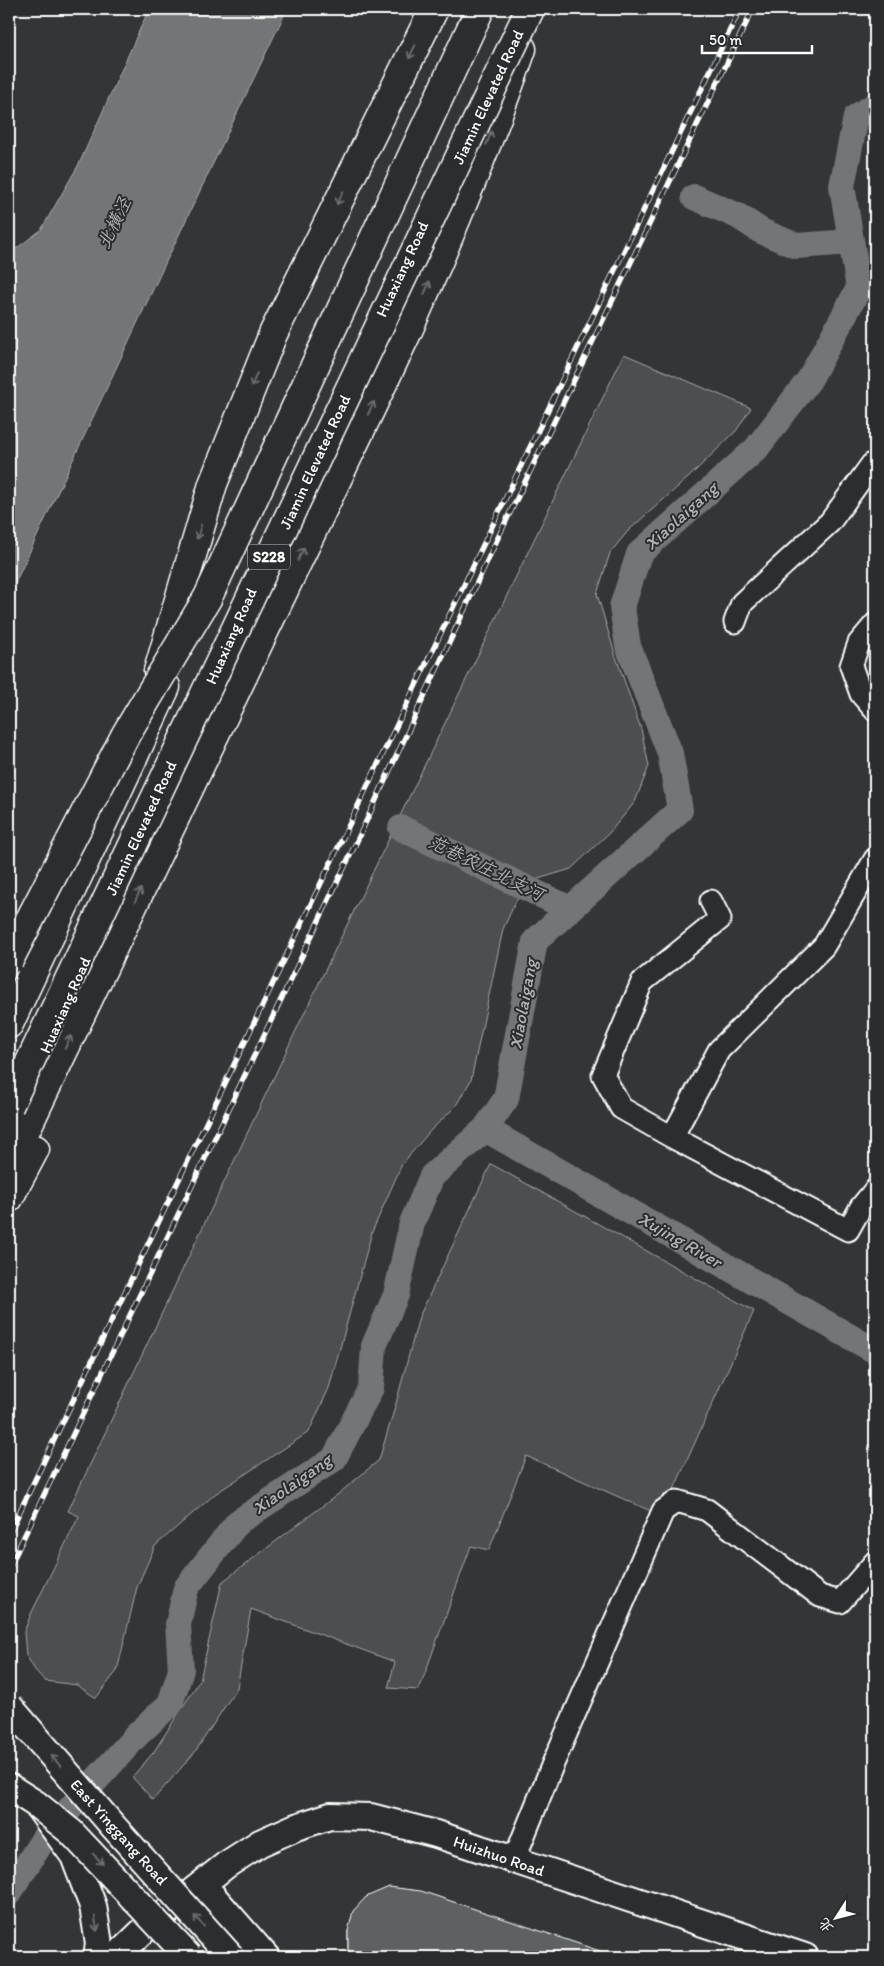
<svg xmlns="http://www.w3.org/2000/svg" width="884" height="1966" font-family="Itim,'LXGW WenKai TC',sans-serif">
<rect width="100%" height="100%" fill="#333536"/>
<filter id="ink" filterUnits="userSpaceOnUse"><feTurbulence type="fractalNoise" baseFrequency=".02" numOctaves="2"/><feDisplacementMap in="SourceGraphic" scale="10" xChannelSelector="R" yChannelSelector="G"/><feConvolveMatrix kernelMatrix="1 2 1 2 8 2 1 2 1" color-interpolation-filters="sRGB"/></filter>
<g filter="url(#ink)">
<path fill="#4c4f50" stroke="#a6a7a8" d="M624,354L751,408L736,431L689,477L628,531L610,553L597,594L615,654L641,729L649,766L635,802L610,832L571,869L538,879L516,901L503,929L471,1080L455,1107L431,1130L402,1164L372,1232L329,1388L309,1432L215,1494L155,1546L137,1587L117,1671L96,1698L77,1685L45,1681L35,1670L26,1655L24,1632L31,1614L79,1516L68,1511L301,1020Z
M491,1164L754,1311L662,1516L526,1456L489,1550L471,1546L419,1690L388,1688L395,1662L251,1609L237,1688L195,1752L153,1800L132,1777L153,1753L200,1680L222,1582L337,1495L379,1460L395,1407L419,1317Z"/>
<path fill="#737576" stroke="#abacad" d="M149,9H287L165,264L9,596V254L41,230L79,164Z"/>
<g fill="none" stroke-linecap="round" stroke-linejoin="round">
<path stroke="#737576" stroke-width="26" d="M694,197L738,216L761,231L797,246L851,242
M401,828L570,909
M485,1129L875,1351
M9,1893L46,1835L137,1735L170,1704L181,1670L178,1624L186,1588L238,1522L334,1459L371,1388L374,1346L396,1295L412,1223L432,1176L485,1129L506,1099L535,941L680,810L670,753L628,646L622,607L639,554L756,449L809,380L859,288L842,186L856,117L875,105"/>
<g stroke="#fff" stroke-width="25">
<path id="minor" d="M735,622L742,603L830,522L872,464L875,463
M875,624L859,643L851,666L861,694L875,710
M711,901L720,919L642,982L603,1075L621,1108L672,1137L719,1050L824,946L875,859
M672,1137L848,1230L861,1207L875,1190
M514,1860L552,1766L663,1511L677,1501L707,1510L820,1596L840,1602L875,1562"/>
</g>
<g stroke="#fff" stroke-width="30">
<path id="major" d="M9,1130L29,1086
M9,1787L36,1804L74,1856L93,1906L99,1944L97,1957
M202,1884L266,1957
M116,1957L145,1929L226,1865L260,1843L296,1827L330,1816L371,1817L436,1834L805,1957"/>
</g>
<g stroke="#fff" stroke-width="31">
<path id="highway" d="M158,671L213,484L273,334L434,9
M9,1024L166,687
M9,1165L407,333C449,239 488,146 522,49
M9,1198L35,1149"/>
</g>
<use href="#minor" stroke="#2a2d2e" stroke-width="21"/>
<use href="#major" stroke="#2a2d2e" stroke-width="26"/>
<use href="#highway" stroke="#2a2d2e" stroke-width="28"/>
<g stroke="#fff" stroke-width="5.5">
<path id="rail" d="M9,1534L740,9
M9,1568L356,843L495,544L753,9"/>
</g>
<use href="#rail" stroke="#2a2d2e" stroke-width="4" stroke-dasharray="11" stroke-linecap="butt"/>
<g stroke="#fff" stroke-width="30" stroke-linecap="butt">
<path id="major-bridge" d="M9,1706L113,1826L231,1957
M36,1804L71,1832L189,1957"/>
</g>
<g stroke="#fff" stroke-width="31" stroke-linecap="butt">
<path id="highway-bridge" d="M9,960L126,734L208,597L480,9
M9,1106L530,9"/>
</g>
<use href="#major-bridge" stroke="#2a2d2e" stroke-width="26"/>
<use href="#highway-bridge" stroke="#2a2d2e" stroke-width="28"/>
</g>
<path fill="#525354" stroke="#fff" d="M348,1931L618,1957H351L348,1949Z"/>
<path fill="#424445" stroke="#fff" d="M452,1951L454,1957H450Z"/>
<path fill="#5f6162" stroke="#fff" d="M389,1887L421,1891L618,1957H469L452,1951L450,1957H353L348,1949V1931L353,1911L366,1897Z"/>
<defs><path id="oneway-shaft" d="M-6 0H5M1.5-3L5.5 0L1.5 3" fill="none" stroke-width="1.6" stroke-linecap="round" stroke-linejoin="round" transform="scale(1.25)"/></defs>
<g stroke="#6a6c6d">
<use href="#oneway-shaft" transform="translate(412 52) rotate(116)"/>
<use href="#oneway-shaft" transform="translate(489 138) rotate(-68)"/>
<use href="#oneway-shaft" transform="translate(340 198) rotate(116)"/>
<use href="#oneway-shaft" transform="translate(427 288) rotate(-66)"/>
<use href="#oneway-shaft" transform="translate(254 380) rotate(112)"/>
<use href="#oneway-shaft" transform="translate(371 408) rotate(-64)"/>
<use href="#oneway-shaft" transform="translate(199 532) rotate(106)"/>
<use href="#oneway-shaft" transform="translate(301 554) rotate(-64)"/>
<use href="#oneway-shaft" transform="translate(138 895) rotate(-65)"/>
<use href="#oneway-shaft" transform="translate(68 1042) rotate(-64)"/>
<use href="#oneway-shaft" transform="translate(56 1761) rotate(-131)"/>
<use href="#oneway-shaft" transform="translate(98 1859) rotate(46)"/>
<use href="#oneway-shaft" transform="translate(199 1921) rotate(-132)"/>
<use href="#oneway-shaft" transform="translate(96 1924) rotate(81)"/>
</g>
</g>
<g text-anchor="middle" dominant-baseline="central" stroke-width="4" stroke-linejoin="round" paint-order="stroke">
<rect fill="#2a2d2e" stroke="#bfc0c0" stroke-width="1" x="248" y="544.5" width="42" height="25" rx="4"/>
<g font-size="15" font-weight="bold" fill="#fff">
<text x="269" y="557">S228</text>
</g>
<g font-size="16" fill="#fff" stroke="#2a2d2e">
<text transform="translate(488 97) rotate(-65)">Jiamin Elevated Road</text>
<text transform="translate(402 269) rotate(-65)">Huaxiang Road</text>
<text transform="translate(315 462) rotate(-65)">Jiamin Elevated Road</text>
<text transform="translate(231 636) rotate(-66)">Huaxiang Road</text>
<text transform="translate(141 828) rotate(-65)">Jiamin Elevated Road</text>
<text transform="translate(65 1005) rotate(-66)">Huaxiang Road</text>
<text transform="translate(119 1832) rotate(48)">East Yinggang Road</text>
<text transform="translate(499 1856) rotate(19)">Huizhuo Road</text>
</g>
<g font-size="18" font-style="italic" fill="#b2b3b4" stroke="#2a2d2e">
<text transform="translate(114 223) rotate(-64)">北横泾</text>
<text transform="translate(681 516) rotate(-42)">Xiaolaigang</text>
<text transform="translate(486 868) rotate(26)">范巷农庄北支河</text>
<text transform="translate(523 1004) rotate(-80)">Xiaolaigang</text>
<text transform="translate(680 1240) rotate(30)">Xujing River</text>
<text transform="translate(292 1484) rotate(-35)">Xiaolaigang</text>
</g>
</g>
<rect width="884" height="1966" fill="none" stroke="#2a2d2e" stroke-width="30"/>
<rect x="15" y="15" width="854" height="1936" fill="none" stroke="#fff" stroke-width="2" filter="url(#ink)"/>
<g transform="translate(836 1918) rotate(234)" stroke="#2a2d2e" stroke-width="4" paint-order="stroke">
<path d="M0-4L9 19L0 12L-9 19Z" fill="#ffffff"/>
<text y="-8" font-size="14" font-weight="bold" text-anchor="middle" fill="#ffffff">北</text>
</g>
<path d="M702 45v8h110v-8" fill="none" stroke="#ffffff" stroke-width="2.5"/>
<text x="709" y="45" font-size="15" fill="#ffffff" stroke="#2a2d2e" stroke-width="4" paint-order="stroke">50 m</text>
</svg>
